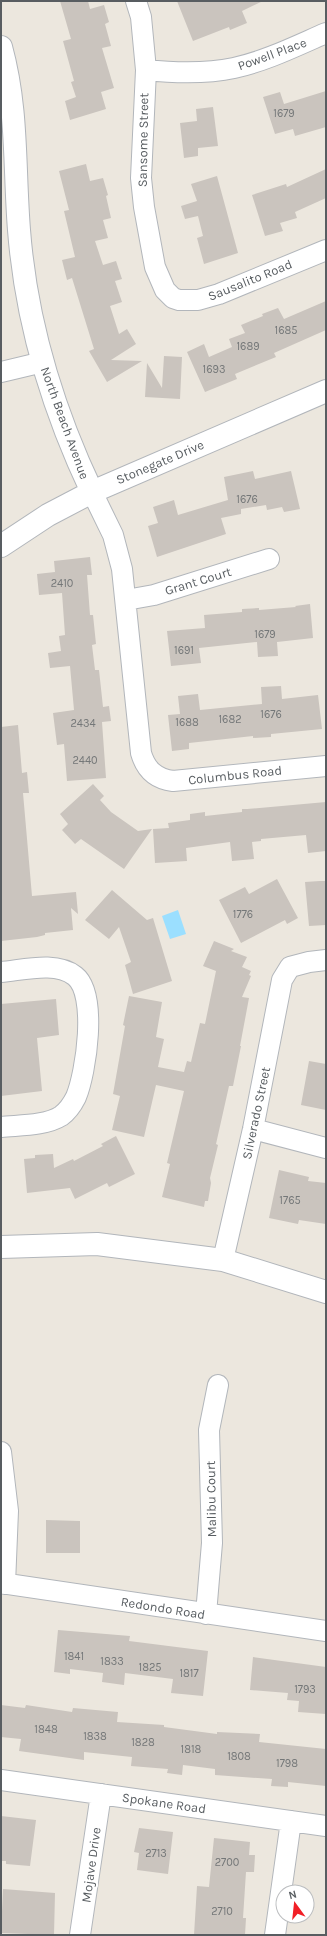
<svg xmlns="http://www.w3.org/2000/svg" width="327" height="1936" font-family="Karla,sans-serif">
<rect width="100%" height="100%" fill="#ece7de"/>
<path fill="#9bdfff" d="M178,910L186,934L170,939L162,916Z"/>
<path fill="#cac4be" d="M60,1H88L90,9L104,5L109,22L105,24L111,46L102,48L114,88L101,92L106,109L70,120L65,101L76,97L71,82L74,81L63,41L71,39Z
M177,1H263L242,11L247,23L230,30L229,27L193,41Z
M326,91V127L295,136L293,129L275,134L263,97L280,92L284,104Z
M213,107L218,146L198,148V156L184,158L180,123L197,121L196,109Z
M86,164L90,181L103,178L108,195L106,196L111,218L103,220L108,238L95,241L103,265L116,261L122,279L115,281L122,302L110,306L119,334L127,329L136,344L111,360L142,361L107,382L89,351L94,349L72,278L67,280L62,260L75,257L64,211L69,210L59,171Z
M326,169V198L295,212L297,218L280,223L283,231L265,236L252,195L286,184L287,187Z
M217,176L238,253L204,264L197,238L203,236L198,216L185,219L181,206L197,201L191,184Z
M326,301V330L274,353L276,357L235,374L237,379L205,392L187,352L204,344L209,357L232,347L229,339L245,333L241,325L263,316L262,314L278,308L284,319Z
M164,356L182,357L180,399L145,397L147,363L162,388Z
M253,471L255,479L291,471L300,509L284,512L282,507L267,510L266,505L241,509V514L221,518L226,534L157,557L148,526L158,523L153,507L174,500L178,515L228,500L224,477Z
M90,557L92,575H87L90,615H93L96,644L92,645L95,670H99L103,707L109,706L111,721L102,722L106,778L67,781L64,744L57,745L53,713L74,710L70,666L50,668L48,653L61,651L59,636L65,635L62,593L39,595L37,574L55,572L54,561Z
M310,604L313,638L277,642L278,656L258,657L257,642L199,648L201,663L171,666L167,631L205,628L204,615L242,612V609L259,608V610L296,607L295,606Z
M281,686L282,699L318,695L322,729L271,734V737L253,738V736L189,743V749L172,751L168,715L180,714L178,696L198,694L200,710L262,704L261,687Z
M18,725L22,773L27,772L29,793H23L32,896L76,892L78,914L71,908L73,930L45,933V935L37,937L1,941V727Z
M93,784L104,796L100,800L111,812L138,831L152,829L124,869L81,839L75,844L62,830L68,824L60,814Z
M326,802V851L308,853L306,835L261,839V841L252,842L254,859L232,861L230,842L186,848L187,861L155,863L153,829L169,828L168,823L190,820V814L205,812V816L242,812V809H247Z
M277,879L298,918L287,924L285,920L241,943L219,900L245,887L249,894Z
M320,881H326V925L309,926L305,882Z
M112,890L147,920L153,918L172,981L133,994L125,965L131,962L119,927L109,939L85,920Z
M214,941L234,949L231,951L247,957L242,967L251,971L249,975L251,976L242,997L249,998L240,1046H241L233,1086H229L216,1144L218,1145L210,1178L211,1183L208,1201H205L204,1207L162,1197L170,1164L167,1163L184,1091L156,1085L144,1137L112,1130L120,1096L113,1094L125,1026L123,1025L129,996L162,1002L156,1037L164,1039L158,1067L184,1072L187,1061L191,1062L200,1023L205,1024L216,971L203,966Z
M56,999L59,1035L37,1038L42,1091L1,1096V1004Z
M309,1061L326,1064V1110L301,1105Z
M116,1136L135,1174L109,1187L107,1183L75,1199L70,1188L27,1193L24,1159L35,1158V1155L53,1154L54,1168L73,1159L74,1161L103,1146L101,1144Z
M279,1170L309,1177L308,1181L326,1183V1224L299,1220L298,1224L269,1218Z
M46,1520L80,1521V1553H46Z
M58,1630L130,1636L129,1641L208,1651L203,1696L171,1693L173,1679L125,1673L124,1685L102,1682L103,1673L70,1669V1674L54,1672Z
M253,1657L326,1667V1714L298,1712L299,1701L287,1700L288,1693L250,1690Z
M1,1705L25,1708L26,1705L72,1712L73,1708L118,1712L117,1722L164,1725V1727L217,1734V1732L260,1734L259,1742L326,1749V1786L288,1782V1787L271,1786L272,1779L215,1775V1769L183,1765L182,1775L167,1773L168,1769L131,1766L132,1757L84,1752V1760L19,1751L21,1739L1,1737Z
M1,1816L36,1820L30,1866L6,1864V1861H1Z
M139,1828L173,1832L168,1874L137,1870L139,1853L134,1852Z
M214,1838L250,1842L249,1855H255L254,1872H246L243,1918H246L245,1935H194L197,1886L209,1887Z
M3,1889L55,1893L54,1935L1,1933Z"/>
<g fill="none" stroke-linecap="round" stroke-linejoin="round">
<g stroke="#b2b6bb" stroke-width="22">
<path id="minor" d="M136,1L141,17L146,70L141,178L144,207L155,267L165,290L173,298L179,300H198L219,294L326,250
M146,70C175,73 206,74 234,68C266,61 296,46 326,33
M1,372L43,362
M92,492L113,535L122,569L141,753C146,770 156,779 173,781L326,766
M126,600L154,595L269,559
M1,972C24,970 56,961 75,976C98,994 86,1073 76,1097C72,1105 68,1111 61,1116C45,1126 19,1125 1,1127
M253,1129L326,1148
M223,1260L253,1129L282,980L290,967L309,962L326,960
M1,1452L8,1511L5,1584
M1,1583L326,1631
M206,1614L212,1543L209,1430L218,1385
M1,1780L326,1826
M80,1935L101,1794
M275,1935L291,1821"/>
</g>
<g stroke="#b2b6bb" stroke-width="24">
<path id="tertiary" d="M1,47C18,109 14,167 19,230C26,321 53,410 92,492
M1,546L48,515L92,492L326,391
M1,1247L97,1244L223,1260L326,1292"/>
</g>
<use href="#minor" stroke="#fff" stroke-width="20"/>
<use href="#tertiary" stroke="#fff" stroke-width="22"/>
</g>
<g text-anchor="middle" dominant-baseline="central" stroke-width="4" stroke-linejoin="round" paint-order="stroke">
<g font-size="11" fill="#747778">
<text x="284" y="113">1679</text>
<text x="286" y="330">1685</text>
<text x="248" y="346">1689</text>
<text x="214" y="369">1693</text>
<text x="247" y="499">1676</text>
<text x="62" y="583">2410</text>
<text x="265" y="634">1679</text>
<text x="184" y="650">1691</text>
<text x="271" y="714">1676</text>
<text x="230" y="719">1682</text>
<text x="187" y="722">1688</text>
<text x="83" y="723">2434</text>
<text x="85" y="760">2440</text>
<text x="243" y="914">1776</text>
<text x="290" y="1200">1765</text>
<text x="74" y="1656">1841</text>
<text x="112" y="1661">1833</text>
<text x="150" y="1667">1825</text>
<text x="189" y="1673">1817</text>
<text x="305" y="1689">1793</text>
<text x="46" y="1729">1848</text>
<text x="95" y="1736">1838</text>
<text x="143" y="1742">1828</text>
<text x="191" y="1749">1818</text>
<text x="239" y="1756">1808</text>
<text x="287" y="1763">1798</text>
<text x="156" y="1853">2713</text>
<text x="227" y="1862">2700</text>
<text x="222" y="1911">2710</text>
</g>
<g font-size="13" fill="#585d61" stroke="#fff">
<text transform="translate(272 54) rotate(-20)">Powell Place</text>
<text transform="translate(143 140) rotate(-89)">Sansome Street</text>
<text transform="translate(250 280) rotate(-22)">Sausalito Road</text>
<text transform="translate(65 423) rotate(70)">North Beach Avenue</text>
<text transform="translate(160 462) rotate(-23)">Stonegate Drive</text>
<text transform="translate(198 581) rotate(-17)">Grant Court</text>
<text transform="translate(235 775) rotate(-6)">Columbus Road</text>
<text transform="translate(256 1113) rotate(-78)">Silverado Street</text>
<text transform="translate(211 1499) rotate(-91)">Malibu Court</text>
<text transform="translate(163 1608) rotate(9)">Redondo Road</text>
<text transform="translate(164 1803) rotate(8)">Spokane Road</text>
<text transform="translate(91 1865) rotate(-82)">Mojave Drive</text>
</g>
</g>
<rect width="327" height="1936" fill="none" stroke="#585d61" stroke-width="4"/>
<g transform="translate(295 1904) rotate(345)"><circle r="19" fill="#ffffff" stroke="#bcbec0"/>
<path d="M0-3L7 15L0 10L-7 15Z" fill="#f11f26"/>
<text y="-6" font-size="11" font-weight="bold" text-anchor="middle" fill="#585d61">N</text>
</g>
</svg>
